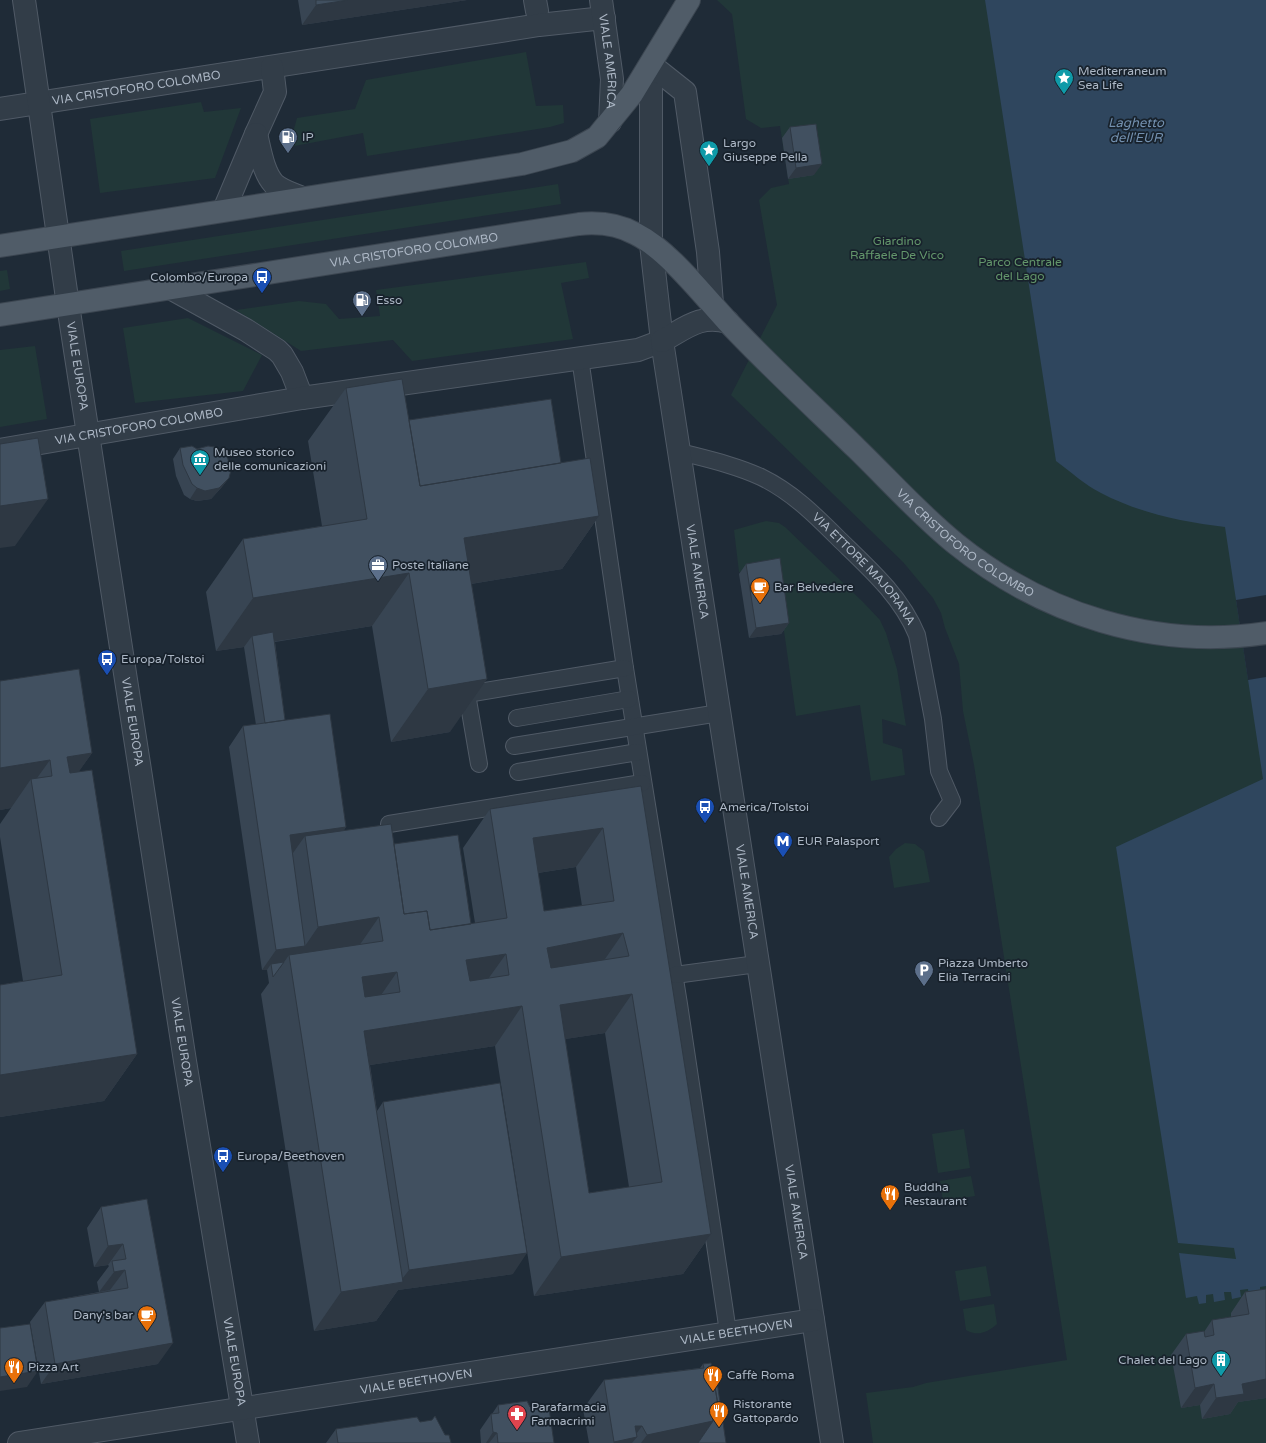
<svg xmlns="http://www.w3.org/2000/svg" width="1266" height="1443" font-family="'Varela Round',sans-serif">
<rect width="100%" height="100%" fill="#1f2b37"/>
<path fill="#213738" d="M717,0H1266V1443H873L866,1393L913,1387L926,1383L1067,1360L974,765L963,711L959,664L945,628L941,613L933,598L903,562L731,395L777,305L759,200L771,188L789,184L780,126L761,128L746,119L732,14Z
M526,52L536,106L563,105L564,123L550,127L367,156L363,133L289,147L297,118L355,109L366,80Z
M201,102L204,112L241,108L215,178L100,193L90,119Z
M558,184L561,204L124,271L121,251Z
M586,262L589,278L561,283L573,339L412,361L393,340L301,351L236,310L299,301L326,304L339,319L380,316L376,290Z
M7,270L10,289L0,291V271Z
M188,318L262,355L243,391L135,403L123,328Z
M35,346L47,419L0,427V350Z
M766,521L779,523L785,527L863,602L880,620L886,633L897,669L906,726L882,719L883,743L902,749L905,775L871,781L860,705L796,716L775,567L739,572L734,530Z
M905,843L915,844L924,851L930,882L894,888L889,857L896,849Z
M964,1129L970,1168L938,1173L932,1134Z
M971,1176L975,1196L943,1201L940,1181Z
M986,1266L991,1296L960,1301L955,1271Z
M994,1304L997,1324C988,1332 978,1337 966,1330L963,1309Z"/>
<path fill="#2f465e" d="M985,0H1266V1286L1260,1287V1294L1249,1296L1248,1289L1240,1290L1241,1297L1232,1299L1231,1292H1224L1225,1300L1214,1302L1213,1294L1206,1295V1303L1199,1304L1197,1296L1186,1298L1179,1253L1236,1259L1234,1248L1178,1243L1116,847L1263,779L1225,527C1183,522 1139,513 1101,493C1085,485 1071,472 1056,461Z"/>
<path fill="#1f2b37" d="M1266,595V677L1248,680L1236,600Z"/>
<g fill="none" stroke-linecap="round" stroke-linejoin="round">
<g stroke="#505a66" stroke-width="18">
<g id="service">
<path d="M580,358L625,668L679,1004L728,1332"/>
<path id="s1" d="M680,452C707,459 735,465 761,477C792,492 815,515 839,539C869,568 901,596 917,635L933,719L939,771L952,801L939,818"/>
<path d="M517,718L629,699"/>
<path d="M514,746L719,713"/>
<path d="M479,764L467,694L625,668"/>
<path d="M518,772L638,752"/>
<path d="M389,824L642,783"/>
<path d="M675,975L757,964"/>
</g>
</g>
<g stroke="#505a66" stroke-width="24">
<path id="pedestrian" d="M535,0L537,11"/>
</g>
<g stroke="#505a66" stroke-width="24">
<g id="minor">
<path id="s2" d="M0,109L539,25L604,18"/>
<path d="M256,134L275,92L272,67"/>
<path d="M224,210L256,134C260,150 263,172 274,184C282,191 293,194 302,198"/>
<path d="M172,289L246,330L277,350L282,355L292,372L302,398"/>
<path id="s3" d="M0,450L302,398L638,350L662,341"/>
</g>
</g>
<g stroke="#505a66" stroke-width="24">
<g id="tertiary">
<path id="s4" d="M24,0L68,305L185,1061L248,1443"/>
<path id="s5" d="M601,0L612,79L610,122"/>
<path id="s6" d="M651,65V244L662,341L832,1443"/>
<path d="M651,65L685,92L708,252L712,304"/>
<path d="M662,341C686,328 700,314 728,322"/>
<path id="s7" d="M19,1443L813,1320"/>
</g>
</g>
<g stroke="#3c4651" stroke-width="24">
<g id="primary">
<path d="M0,246L522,164L572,151L597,137L632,94L689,0"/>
<path id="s8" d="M0,315L579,224C599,222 618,224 636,234C668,250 702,294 727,321C768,365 813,406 856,448C889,480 920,515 956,544C1043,614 1155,650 1266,633"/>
</g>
</g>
<use href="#service" stroke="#323d48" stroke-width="16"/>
<use href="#pedestrian" stroke="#323d48" stroke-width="22"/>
<use href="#minor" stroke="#323d48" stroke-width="22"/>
<use href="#tertiary" stroke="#323d48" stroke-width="22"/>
<use href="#primary" stroke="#505c68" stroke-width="22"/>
</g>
<path fill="#384553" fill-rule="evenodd" d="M298,0H467L302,25Z
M790,127L814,175L788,179L782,138Z
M346,388L409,420L561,463L599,516L562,569L471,584L450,732L391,742L372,626L275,642L285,720L346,827L344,830L394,844L471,924L475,923L463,848L490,809L641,786L711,1234L683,1274L534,1296L495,1046L370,1065L377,1111L383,1102L513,1274L398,1290L376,1321L314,1331L261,994L269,983L267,970H262L229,747L243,726L256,725L244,647L216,651L206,592L243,539L322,526L308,441ZM576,867L582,906L544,911L538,873ZM605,1033L629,1187L589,1193L565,1039Z
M180,448L229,478L221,488L211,499L197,501L190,499L184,495L176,476L173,459Z
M746,564L789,623L781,634L749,638L739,574Z
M0,681L92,753L78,772L137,1054L104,1101L0,1117V985L23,981L0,837V824L11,808L0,810Z
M147,1199L158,1364L41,1384L30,1322L45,1302L99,1292L97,1282L109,1266L108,1265L94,1267L87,1228L101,1207Z
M1266,1289V1398L1238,1402L1230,1414L1202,1419L1200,1405L1181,1408L1171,1355L1186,1334L1204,1332L1212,1320L1231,1317V1313L1245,1292Z
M703,1364L726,1443H589L583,1409L604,1380L700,1368Z
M498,1405L530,1407L554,1443H481L480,1430L491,1414H492Z
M420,1422L445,1435L451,1443H326L336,1429Z"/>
<path fill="#2e3843" d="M348,0H467L302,25L316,5Z
M822,164L814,175L788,179L796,168Z
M229,478L221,488L211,499L197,501L190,499L197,488Z
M48,499L15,546L0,548V506Z
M599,516L562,569L427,591L464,538Z
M409,573L372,626L253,645L252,636L244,647L216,651L253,598Z
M789,623L781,634L749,638L756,628Z
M487,679L450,732L391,742L428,689Z
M92,753L59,800L67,757Z
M50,760L32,785L31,779L11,808L0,810V768Z
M346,827L332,847L305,836L293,853L275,855L290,835Z
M603,828L576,867L505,878L533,838Z
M379,917L352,956L289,955L280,968L271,964L267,970H262L276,950L305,946L318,927Z
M623,933L596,972L520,987L547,948Z
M506,954L478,993L438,999L466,960Z
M397,972L370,1011L335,1016L362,977Z
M632,994L605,1033L533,1044L560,1005Z
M522,1006L495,1046L337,1070L364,1031Z
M137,1054L104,1101L0,1117V1075Z
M711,1234L683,1274L534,1296L561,1257Z
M123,1244L108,1265L94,1267L108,1246Z
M527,1253L513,1274L398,1290L376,1321L314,1331L341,1292L399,1283L409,1270Z
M125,1270L110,1290L99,1292L114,1272Z
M173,1343L158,1364L41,1384L55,1364Z
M38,1371L27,1387L0,1391V1377Z
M1266,1379V1398L1238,1402L1230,1414L1202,1419L1216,1398L1242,1384Z
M1214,1384L1200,1405L1181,1408L1195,1388Z
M718,1405L713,1421L698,1443H641L647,1435Z
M635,1426H642L634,1437H637L632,1443H613Z
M493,1432L497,1433L489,1443H486Z"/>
<path fill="#415060" stroke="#2e3843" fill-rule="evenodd" d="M316,0H348L316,5Z
M816,124L822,164L796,168L790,127Z
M402,379L420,486L590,458L599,516L464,538L487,679L428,689L409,573L253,598L243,539L367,519L346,388Z
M551,399L561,463L420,486L409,420Z
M38,438L48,499L0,506V444Z
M192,446L197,449L208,446L215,447L227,456L231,470L229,478L219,488L205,491L197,488L192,484L183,465L180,448Z
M780,558L789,623L756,628L746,564Z
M273,632L285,720L265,723L252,636Z
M79,669L92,753L67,757L70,773L92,770L137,1054L0,1075V985L62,975L31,779L52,776L50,760L0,768V681Z
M330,714L346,827L290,835L305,946L276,950L243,726Z
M641,786L711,1234L561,1257L522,1006L364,1031L403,1282L341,1292L289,955L383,941L379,917L318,927L305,836L391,824L404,914L427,911L430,930L507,918L490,809ZM603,828L614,901L544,911L533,838ZM623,933L629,956L551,968L547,948ZM506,954L509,975L470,981L466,960ZM397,972L400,992L365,997L362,977ZM632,994L662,1182L589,1193L560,1005Z
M458,835L471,924L430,930L427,911L404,914L394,844Z
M284,962L273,977L271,964Z
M500,1083L527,1253L409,1270L383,1102Z
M147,1199L173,1343L55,1364L45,1302L128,1288L125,1270L114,1272L112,1261L126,1259L123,1244L108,1246L101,1207Z
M1266,1289V1379L1242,1384L1244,1394L1216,1398L1214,1384L1195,1388L1186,1334L1204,1331L1205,1337L1214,1335L1212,1320L1249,1314L1245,1292Z
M30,1324L38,1371L0,1377V1328Z
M711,1363L718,1405L715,1406L713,1421L647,1435L642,1426H635L637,1437L614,1442L604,1380L704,1368L703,1364Z
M716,1375L726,1443H698L713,1421L714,1410L718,1405L713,1376Z
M527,1401L530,1407L549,1408L554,1443H498L497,1433L493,1432L491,1414L499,1413L498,1405Z
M435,1416L445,1435H449L451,1443H338L336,1429L417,1417L420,1422L432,1420Z"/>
<defs>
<g id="sight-pin" transform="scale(1)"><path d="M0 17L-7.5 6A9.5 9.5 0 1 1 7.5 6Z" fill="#0f9aa8" stroke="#18222c"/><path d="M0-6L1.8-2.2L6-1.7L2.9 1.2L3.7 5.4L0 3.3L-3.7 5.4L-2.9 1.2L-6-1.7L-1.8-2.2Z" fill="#fff"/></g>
<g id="fuel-pin" transform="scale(1)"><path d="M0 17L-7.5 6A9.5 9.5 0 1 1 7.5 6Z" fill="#5c6f8a" stroke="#18222c"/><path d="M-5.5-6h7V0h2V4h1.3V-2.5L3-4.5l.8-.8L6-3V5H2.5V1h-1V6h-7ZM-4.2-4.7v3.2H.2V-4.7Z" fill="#fff"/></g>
<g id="bus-pin" transform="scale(1)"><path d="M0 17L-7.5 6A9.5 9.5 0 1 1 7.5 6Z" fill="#1a4fb4" stroke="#18222c"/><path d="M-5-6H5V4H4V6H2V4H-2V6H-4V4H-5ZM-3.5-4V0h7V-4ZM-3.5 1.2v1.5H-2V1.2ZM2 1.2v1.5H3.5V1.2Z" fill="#fff"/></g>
<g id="museum-pin" transform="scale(1)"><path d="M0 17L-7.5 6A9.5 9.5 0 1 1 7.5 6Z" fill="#0f9aa8" stroke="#18222c"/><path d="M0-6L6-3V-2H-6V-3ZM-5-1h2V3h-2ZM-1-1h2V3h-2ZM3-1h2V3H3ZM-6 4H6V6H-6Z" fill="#fff"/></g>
<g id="office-pin" transform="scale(1)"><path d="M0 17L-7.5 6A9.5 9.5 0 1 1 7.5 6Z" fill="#5c6f8a" stroke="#18222c"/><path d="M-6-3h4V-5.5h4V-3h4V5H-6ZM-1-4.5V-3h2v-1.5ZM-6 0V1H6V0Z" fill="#fff"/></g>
<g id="cafe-pin" transform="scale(1)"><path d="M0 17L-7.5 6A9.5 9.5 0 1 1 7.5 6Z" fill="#e8710a" stroke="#18222c"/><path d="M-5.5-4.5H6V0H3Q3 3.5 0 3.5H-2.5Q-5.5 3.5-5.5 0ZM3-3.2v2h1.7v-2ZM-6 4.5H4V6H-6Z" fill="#fff"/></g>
<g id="metro-pin" transform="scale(1)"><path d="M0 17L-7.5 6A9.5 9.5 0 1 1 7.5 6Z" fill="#1a4fb4" stroke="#18222c"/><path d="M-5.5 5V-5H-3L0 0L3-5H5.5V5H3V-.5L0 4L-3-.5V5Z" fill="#fff"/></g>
<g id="parking-pin" transform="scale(1)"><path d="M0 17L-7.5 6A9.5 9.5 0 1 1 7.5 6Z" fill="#5c6f8a" stroke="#18222c"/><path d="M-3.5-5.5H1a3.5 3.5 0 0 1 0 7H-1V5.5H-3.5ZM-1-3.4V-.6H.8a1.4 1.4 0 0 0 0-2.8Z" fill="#fff"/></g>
<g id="restaurant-pin" transform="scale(1)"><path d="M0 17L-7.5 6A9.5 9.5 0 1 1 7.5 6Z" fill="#e8710a" stroke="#18222c"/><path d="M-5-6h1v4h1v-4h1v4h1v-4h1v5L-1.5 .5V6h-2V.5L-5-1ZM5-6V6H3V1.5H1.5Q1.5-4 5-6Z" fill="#fff"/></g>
<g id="building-pin" transform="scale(1)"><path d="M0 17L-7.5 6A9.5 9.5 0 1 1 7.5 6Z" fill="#0f9aa8" stroke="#18222c"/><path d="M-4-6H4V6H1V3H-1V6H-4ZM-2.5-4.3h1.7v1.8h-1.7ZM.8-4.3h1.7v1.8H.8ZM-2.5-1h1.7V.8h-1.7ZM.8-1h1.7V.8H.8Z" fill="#fff"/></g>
<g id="pharmacy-pin" transform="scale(1)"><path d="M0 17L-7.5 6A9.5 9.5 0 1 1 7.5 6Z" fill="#e0444e" stroke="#18222c"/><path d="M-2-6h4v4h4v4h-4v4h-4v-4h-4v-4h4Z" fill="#fff"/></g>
</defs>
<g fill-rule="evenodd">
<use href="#sight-pin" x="1064" y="78"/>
<use href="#fuel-pin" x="288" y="137"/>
<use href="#sight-pin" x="709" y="150"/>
<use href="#bus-pin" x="262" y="277"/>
<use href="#fuel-pin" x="362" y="300"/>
<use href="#museum-pin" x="200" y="459"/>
<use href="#office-pin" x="378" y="565"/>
<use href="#cafe-pin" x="760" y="587"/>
<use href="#bus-pin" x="107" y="659"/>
<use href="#bus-pin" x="705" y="807"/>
<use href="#metro-pin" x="783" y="841"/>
<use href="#parking-pin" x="924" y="970"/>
<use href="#bus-pin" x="223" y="1156"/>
<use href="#restaurant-pin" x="890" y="1194"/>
<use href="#cafe-pin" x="147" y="1315"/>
<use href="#building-pin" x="1221" y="1360"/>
<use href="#restaurant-pin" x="14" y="1367"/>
<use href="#restaurant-pin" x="713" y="1375"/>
<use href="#restaurant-pin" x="719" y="1411"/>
<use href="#pharmacy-pin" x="517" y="1414"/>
</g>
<g text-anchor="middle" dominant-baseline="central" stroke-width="3.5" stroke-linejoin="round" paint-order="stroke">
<g font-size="12" fill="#acb7c5" stroke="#18222c">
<text stroke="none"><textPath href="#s5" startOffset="62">VIALE AMERICA</textPath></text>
<text stroke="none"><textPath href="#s2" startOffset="138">VIA CRISTOFORO COLOMBO</textPath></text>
<text stroke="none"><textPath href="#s8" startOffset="419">VIA CRISTOFORO COLOMBO</textPath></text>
<text stroke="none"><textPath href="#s4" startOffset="370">VIALE EUROPA</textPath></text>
<text stroke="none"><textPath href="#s3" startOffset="141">VIA CRISTOFORO COLOMBO</textPath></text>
<text stroke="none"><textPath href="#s8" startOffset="1098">VIA CRISTOFORO COLOMBO</textPath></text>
<text stroke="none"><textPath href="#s1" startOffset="224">VIA ETTORE MAJORANA</textPath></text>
<text stroke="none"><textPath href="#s6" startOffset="510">VIALE AMERICA</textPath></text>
<text stroke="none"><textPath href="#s4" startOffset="730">VIALE EUROPA</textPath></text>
<text stroke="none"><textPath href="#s6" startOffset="834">VIALE AMERICA</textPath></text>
<text stroke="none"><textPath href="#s4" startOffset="1054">VIALE EUROPA</textPath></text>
<text stroke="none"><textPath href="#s6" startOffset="1158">VIALE AMERICA</textPath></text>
<text stroke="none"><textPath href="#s7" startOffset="726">VIALE BEETHOVEN</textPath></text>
<text stroke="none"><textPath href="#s4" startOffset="1378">VIALE EUROPA</textPath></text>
<text stroke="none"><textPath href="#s7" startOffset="402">VIALE BEETHOVEN</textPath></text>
</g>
<g font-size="12" fill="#acb7c5" stroke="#18222c" text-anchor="start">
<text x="1078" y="71">Mediterraneum<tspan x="1078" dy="14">Sea Life</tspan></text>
<text x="302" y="137">IP</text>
<text x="723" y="143">Largo<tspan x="723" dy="14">Giuseppe Pella</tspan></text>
<text x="248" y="277" text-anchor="end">Colombo/Europa</text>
<text x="376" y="300">Esso</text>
<text x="214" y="452">Museo storico<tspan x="214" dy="14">delle comunicazioni</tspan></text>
<text x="392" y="565">Poste Italiane</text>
<text x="774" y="587">Bar Belvedere</text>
<text x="121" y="659">Europa/Tolstoi</text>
<text x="719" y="807">America/Tolstoi</text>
<text x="797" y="841">EUR Palasport</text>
<text x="938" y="963">Piazza Umberto<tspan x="938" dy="14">Elia Terracini</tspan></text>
<text x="237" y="1156">Europa/Beethoven</text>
<text x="904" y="1187">Buddha<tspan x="904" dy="14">Restaurant</tspan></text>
<text x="133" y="1315" text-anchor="end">Dany's bar</text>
<text x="1207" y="1360" text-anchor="end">Chalet del Lago</text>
<text x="28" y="1367">Pizza Art</text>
<text x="727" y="1375">Caffè Roma</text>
<text x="733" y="1404">Ristorante<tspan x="733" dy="14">Gattopardo</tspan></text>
<text x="531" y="1407">Parafarmacia<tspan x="531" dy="14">Farmacrimi</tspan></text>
</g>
<g font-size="12" fill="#63966b" stroke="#18222c">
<text x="897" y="241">Giardino<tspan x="897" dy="14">Raffaele De Vico</tspan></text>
<text x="1020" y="262">Parco Centrale<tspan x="1020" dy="14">del Lago</tspan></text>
</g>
<g font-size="13" font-style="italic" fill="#7390af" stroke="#18222c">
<text x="1136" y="123">Laghetto<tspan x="1136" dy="15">dell'EUR</tspan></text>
</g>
</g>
</svg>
